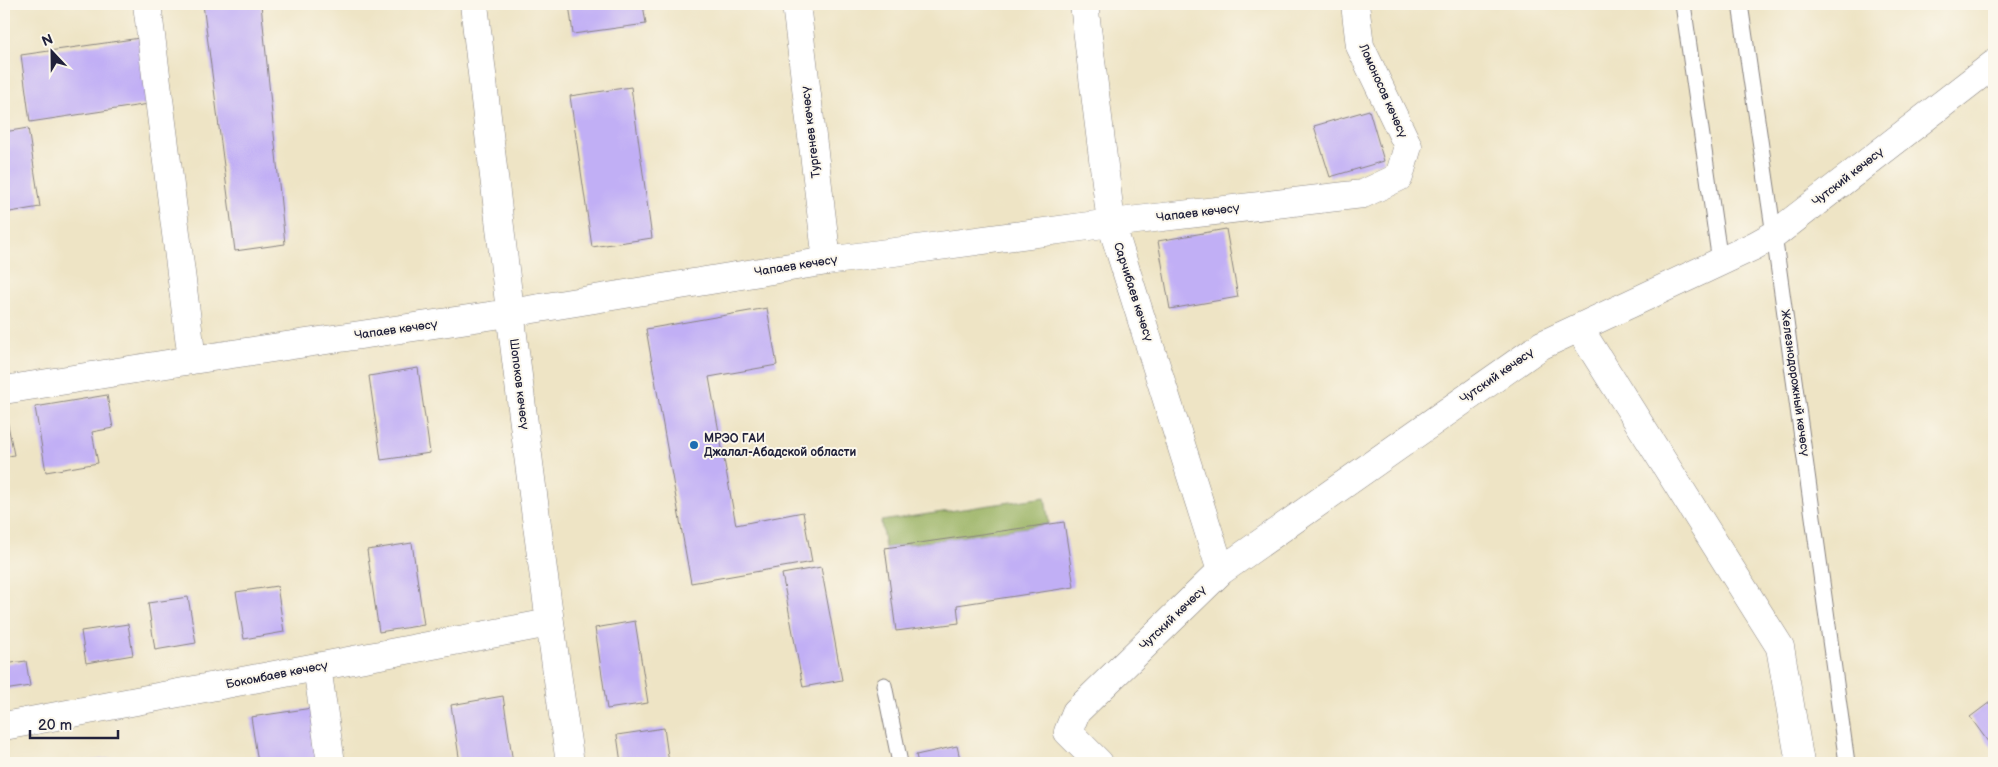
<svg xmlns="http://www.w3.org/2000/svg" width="1998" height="767" font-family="'Balsamiq Sans',sans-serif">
<rect width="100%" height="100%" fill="#fbf7ec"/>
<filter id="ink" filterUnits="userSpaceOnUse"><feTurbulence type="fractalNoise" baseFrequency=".02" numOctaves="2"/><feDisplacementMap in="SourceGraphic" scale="10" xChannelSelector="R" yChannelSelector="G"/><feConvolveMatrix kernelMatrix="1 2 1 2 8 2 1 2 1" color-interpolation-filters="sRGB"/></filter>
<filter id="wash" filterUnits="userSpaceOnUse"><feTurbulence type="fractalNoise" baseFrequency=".0096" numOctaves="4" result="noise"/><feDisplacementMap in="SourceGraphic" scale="20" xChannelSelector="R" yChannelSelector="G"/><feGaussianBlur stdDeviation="1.12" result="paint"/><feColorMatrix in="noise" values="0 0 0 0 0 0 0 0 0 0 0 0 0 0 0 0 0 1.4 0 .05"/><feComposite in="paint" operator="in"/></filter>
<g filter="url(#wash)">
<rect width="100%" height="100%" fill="#eee4c5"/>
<path fill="#9ab263" stroke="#5e6a4f" d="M1045,497L1049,524L885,548L881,521Z"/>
<g id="blocks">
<path fill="#c1aff5" d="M203,4H261L285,244L235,251Z
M569,4H643L646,24L573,34Z
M140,38L149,104L30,122L21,55Z
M631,87L652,238L592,247L570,96Z
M1369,110L1384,161L1330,177L1314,126Z
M28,128L40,207L4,213V132Z
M1226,229L1238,297L1170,309L1158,241Z
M767,308L777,365L709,377L736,525L803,512L812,562L691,583L646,329Z
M418,368L430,453L381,460L369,376Z
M107,395L113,428L92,432L98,463L46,472L35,407Z
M4,415H6L14,455L4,457Z
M1064,522L1074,587L957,605L959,623L896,631L885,548Z
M412,543L424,625L379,632L367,550Z
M821,567L842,680L803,687L782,574Z
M277,586L284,632L244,639L236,592Z
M188,597L196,643L155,650L148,603Z
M635,621L648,703L607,709L595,628Z
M128,624L133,655L86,663L81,631Z
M26,661L30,686L4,690V664Z
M503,696L513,763H460L451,705Z
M1994,699V750L1970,717Z
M312,708L319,763H258L251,717Z
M664,728L669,763H621L617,735Z
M957,746L961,763H918L916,755Z
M111,758L112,763H82V762Z"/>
</g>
</g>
<g filter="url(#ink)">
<use href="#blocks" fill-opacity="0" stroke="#888380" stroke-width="1"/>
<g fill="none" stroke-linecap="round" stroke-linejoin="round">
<g stroke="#888380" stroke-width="17">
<path id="service" d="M1683,4L1720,262
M1740,4L1774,235L1847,763
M884,685L900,763"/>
</g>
<g stroke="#888380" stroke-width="29">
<path id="minor" d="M147,4L192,360
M474,4C503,257 533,511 570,763
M796,4L827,261
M1084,4L1111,223L1221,571
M1579,328L1780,647L1800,763
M4,390L192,360L509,313L827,261L1111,223L1363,194L1399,177L1408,146L1360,46L1355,4
M317,667L331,763
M4,726L549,623
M1099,763L1068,732L1076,712L1221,571L1542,345L1754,246L1774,235L1994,64"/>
</g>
<use href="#service" stroke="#fff" stroke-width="15"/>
<use href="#minor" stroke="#fff" stroke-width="28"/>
</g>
</g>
<circle fill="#1f6fb2" stroke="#fbf7ec" stroke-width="2" cx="694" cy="445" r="5"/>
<g text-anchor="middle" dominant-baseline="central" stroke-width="4" stroke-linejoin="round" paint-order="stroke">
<g font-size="12" fill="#22223b" stroke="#fbf7ec">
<text transform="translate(1383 91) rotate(66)">Ломоносов көчөсү</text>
<text transform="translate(811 132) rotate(-97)">Тургенев көчөсү</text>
<text transform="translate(1848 177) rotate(-38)">Чутский көчөсү</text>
<text transform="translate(1198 213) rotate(-7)">Чапаев көчөсү</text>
<text transform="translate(796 266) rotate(-9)">Чапаев көчөсү</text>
<text transform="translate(1133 292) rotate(72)">Сарчибаев көчөсү</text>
<text transform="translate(396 330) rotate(-8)">Чапаев көчөсү</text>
<text transform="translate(1497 376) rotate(-35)">Чутский көчөсү</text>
<text transform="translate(1795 383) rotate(82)">Железнодорожный көчөсү</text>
<text transform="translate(519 384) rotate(83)">Шопоков көчөсү</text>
<text transform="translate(1173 618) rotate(-44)">Чутский көчөсү</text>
<text transform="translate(277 675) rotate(-11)">Бокомбаев көчөсү</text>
</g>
<g font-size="12" font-weight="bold" fill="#22223b" stroke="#fbf7ec" text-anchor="start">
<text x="704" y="438">МРЭО ГАИ<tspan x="704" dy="14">Джалал-Абадской области</tspan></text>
</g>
</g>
<rect width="1998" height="767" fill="none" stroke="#fbf7ec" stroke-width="20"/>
<g transform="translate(52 52) rotate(338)" stroke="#fbf7ec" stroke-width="4" paint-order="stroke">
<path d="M0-4L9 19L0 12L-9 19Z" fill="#22223b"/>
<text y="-8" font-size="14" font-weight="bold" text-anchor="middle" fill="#22223b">N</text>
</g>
<path d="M30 730v8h88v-8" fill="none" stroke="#22223b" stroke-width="2.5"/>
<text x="38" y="730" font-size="15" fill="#22223b" stroke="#fbf7ec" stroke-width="4" paint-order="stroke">20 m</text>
</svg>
